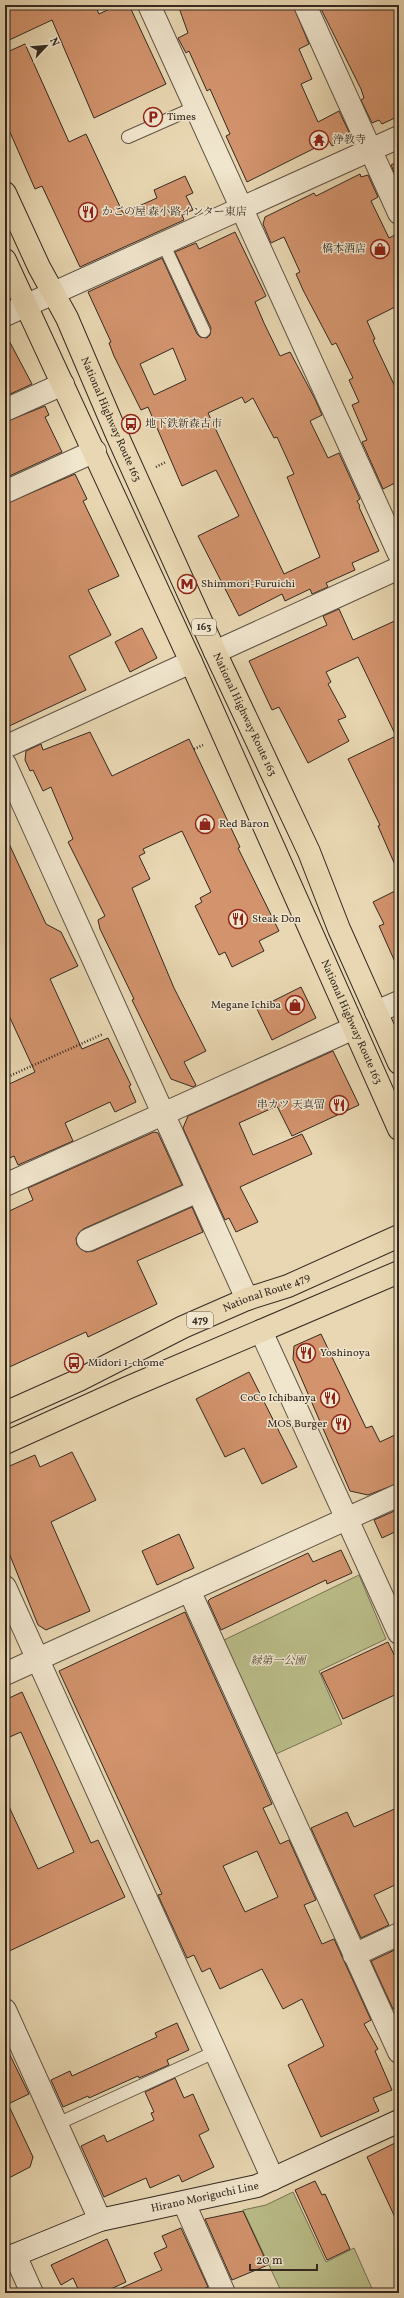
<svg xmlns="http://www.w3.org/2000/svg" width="404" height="2298" font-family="Vollkorn,'Noto Serif JP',serif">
<rect width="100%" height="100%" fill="#e8d7b2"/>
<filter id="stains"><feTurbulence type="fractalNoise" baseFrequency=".005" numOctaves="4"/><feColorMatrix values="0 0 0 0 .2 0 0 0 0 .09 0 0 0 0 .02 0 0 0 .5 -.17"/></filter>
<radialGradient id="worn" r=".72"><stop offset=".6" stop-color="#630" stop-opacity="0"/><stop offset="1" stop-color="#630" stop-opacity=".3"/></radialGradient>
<path fill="#babd89" stroke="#777356" d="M359,1575L386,1639L319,1671L342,1724L276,1754L222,1641Z
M293,2192L326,2262L354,2248L374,2293H282L243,2210L266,2205Z"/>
<path fill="#d2936d" stroke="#342922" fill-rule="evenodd" d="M5,5H95L99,14L118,5H129L166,84L94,118L52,20L5,42Z
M178,5H293L309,44L299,49L312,79L301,84L318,122L339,111L349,132L346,139L332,146L329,141L247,182L226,136L230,134L210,89L207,91L189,51L186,53L178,38L188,33Z
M319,5H399V116L382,124L379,120L372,123L361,100L364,98L361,89Z
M25,44L69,142L86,134L123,213L157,198L154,190L185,176L193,193L186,196L193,210L182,215L184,220L80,267L42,186L35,189L5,121V53Z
M399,161V183L391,165Z
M360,174L361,177L368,175L378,197L371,201L389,238L399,233V305L367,321L375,339L373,340L399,395V481L383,489L362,442L367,440L352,405L359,402L349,380L353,378L336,343L332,345L303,290L296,274L300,272L284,237L271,243L263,224L265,217L314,193L316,196Z
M235,232L266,296L255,302L264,323L280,356L290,352L315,399L322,415L310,421L328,458L339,453L360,499L357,501L360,506L359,507L379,551L352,563L355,570L326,583L328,587L312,594L310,589L285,601L282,594L239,616L198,536L239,516L216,470L182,486L148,407L141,410L114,356L109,343L111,342L88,292L162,258L197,334L200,337L207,338L210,335L211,328L175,252L196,243L199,249ZM173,348L186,380L154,395L140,364ZM242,397L245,403L253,398L274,438L277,437L294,474L287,477L320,557L284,574L208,413Z
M5,333L32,384L6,396L5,395Z
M45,406L49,415L45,417L62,452L5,478V422Z
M75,474L87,499L83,501L119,576L88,590L111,635L69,656L86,690L5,728V504Z
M339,609L353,640L399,619V874L378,826L380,825L348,759L396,736L358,657L326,672L331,682L328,684L346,717L338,720L349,741L308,763L279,707L272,710L249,661L327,625L323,616Z
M142,628L157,658L130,672L115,642Z
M90,732L112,776L189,739L240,847L238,848L279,931L259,941L264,951L232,967L225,952L219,955L195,906L202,902L200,898L211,892L182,831L143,849L145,853L139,856L150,879L132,888L174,988L206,1051L184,1062L196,1085L193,1087L171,1079L132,1000L134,999L100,929L98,920L105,916L68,842L73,839L51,787L43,791L33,770L30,771L25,760L26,751L41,744L43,750Z
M5,835L46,924L61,932L78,966L50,979L82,1049L108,1038L131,1085L129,1086L136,1102L115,1112L110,1102L65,1123L73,1141L18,1165L14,1156L5,1160V1086L35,1072L5,1007Z
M399,889V971L379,926L384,924L373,902Z
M301,987L316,1018L272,1040L257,1009Z
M333,1051L359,1105L292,1136L277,1106L239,1123L253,1155L302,1134L312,1154L240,1187L258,1222L236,1232L229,1218L225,1220L183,1128L188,1116Z
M154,1132L158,1133L182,1185L83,1229L76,1238L77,1245L86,1252L93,1251L192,1207L203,1232L137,1261L157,1304L88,1337L86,1332L5,1369V1213L33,1200L28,1188Z
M321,1334L366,1428L372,1426L380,1442L399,1433V1483L368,1495L350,1491L293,1359L294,1346Z
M249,1372L297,1467L262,1484L244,1448L225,1457L196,1399Z
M72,1452L96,1500L51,1522L90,1611L46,1630L38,1625L5,1543V1468L35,1455L40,1467Z
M399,1509V1530L382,1538L374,1520Z
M179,1534L194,1568L157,1585L142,1551Z
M341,1550L352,1573L327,1584L326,1580L221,1630L208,1601L210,1599L308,1553L313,1562Z
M185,1612L272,1804L263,1808L280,1844L289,1840L316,1900L304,1905L322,1944L334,1939L371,2020L364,2024L378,2049L375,2051L392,2090L373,2098L379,2111L321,2137L288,2065L324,2046L302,1999L283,2009L262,1969L220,1989L210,1968L202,1972L194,1955L187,1958L158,1895L162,1894L59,1671ZM257,1851L278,1897L245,1912L223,1866Z
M388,1642L399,1665V1693L343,1719L321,1673Z
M22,1692L91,1843L98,1840L125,1897L5,1953V1798L38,1869L74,1852L21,1732L5,1739V1700Z
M399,1807V1883L374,1895L389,1925L361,1938L311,1828L347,1812L354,1827Z
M399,1948V2006L393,2009L371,1961Z
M177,2023L189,2050L167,2060L169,2065L139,2078L138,2076L89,2098L88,2096L63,2107L51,2080L70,2071L72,2076L157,2037L155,2033Z
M5,2045L29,2094L8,2104L33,2157L30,2167L5,2180Z
M175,2078L184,2098L193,2094L209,2130L199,2135L214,2167L182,2182L179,2175L150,2188L146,2178L104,2197L81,2146L104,2135L107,2142L154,2120L151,2113L154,2112L145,2092Z
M399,2141V2226L367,2157Z
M315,2181L322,2195L325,2194L350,2249L327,2260L295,2190Z
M243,2211L268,2265L232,2280L205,2219Z
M181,2228L208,2287L194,2293H110L162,2270L154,2253L167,2247L162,2236Z
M107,2239L126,2282L102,2293H80L73,2278L61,2285L51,2265Z"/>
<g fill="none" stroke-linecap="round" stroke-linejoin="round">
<g stroke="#615446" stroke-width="14">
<path id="service" d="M128,137L196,107
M163,243L204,331
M57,2124L215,2052"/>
</g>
<g stroke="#615446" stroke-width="24">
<path id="minor" d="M149,5L399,554
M305,5L399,213
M5,315L399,137
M5,410L63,384
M5,492L95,451
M215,652L399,568
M5,747L191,662
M5,764L247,1299
M376,1012L399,1002
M5,1185L354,1028
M88,1240L198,1191
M5,1587L273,2179
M189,1590L399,2052
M5,1674L399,1495
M354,1955L399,1934
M5,2010L100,2220
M184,2203L224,2293
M15,2255L32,2293"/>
</g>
<g stroke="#615446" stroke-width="24">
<path id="tertiary" d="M261,1331L399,1633"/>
</g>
<g stroke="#342922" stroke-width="24">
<g id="secondary">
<path id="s1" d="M5,2259L100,2220L257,2186L399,2121"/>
</g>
</g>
<g stroke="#342922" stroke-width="24">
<g id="trunk">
<path id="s2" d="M5,193L39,267L67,318L117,435L215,652L309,852L339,929L399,1063"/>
<path id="s3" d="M5,260L191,662L399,1129"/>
<path id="s4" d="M5,1413L79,1380L183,1327L247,1299L288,1286L399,1236"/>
<path d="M5,1443L127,1388L399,1272"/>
</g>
</g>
<path stroke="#342922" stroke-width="2.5" stroke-dasharray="1 2" stroke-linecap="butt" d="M156,467L166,462
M194,749L203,745
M5,1078L103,1034"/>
<use href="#service" stroke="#f0e5cd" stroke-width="12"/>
<use href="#minor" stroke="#f0e5cd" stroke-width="22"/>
<use href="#tertiary" stroke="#f0e5cd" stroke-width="22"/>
<use href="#secondary" stroke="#f0e5cd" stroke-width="22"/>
<use href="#trunk" stroke="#e8d7b2" stroke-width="22"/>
</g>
<defs>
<g id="parking-ring" transform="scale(1)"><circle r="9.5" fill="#f0e5cd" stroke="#8f2418" stroke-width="1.5"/><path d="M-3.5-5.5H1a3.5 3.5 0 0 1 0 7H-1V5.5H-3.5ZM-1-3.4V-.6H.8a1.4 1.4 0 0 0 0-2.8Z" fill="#8f2418"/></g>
<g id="temple-ring" transform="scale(1)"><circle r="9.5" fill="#f0e5cd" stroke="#8f2418" stroke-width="1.5"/><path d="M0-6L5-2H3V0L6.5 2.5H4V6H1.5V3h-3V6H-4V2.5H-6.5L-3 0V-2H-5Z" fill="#8f2418"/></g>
<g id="restaurant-ring" transform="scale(1)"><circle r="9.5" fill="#f0e5cd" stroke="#8f2418" stroke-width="1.5"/><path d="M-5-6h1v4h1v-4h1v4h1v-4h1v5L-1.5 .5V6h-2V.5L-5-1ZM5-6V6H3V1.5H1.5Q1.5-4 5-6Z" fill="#8f2418"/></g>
<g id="shop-ring" transform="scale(1)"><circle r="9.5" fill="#f0e5cd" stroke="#8f2418" stroke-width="1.5"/><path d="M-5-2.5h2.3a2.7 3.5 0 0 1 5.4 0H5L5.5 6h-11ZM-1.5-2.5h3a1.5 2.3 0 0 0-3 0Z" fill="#8f2418"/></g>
<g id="bus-ring" transform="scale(1)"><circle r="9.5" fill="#f0e5cd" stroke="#8f2418" stroke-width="1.5"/><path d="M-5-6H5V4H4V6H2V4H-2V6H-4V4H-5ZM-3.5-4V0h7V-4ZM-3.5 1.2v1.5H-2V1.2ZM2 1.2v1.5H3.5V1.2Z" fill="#8f2418"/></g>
<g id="metro-ring" transform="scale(1)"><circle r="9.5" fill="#f0e5cd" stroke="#8f2418" stroke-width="1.5"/><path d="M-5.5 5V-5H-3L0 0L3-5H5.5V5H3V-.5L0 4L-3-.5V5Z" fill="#8f2418"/></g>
</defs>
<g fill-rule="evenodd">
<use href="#parking-ring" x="153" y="117"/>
<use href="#temple-ring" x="319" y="140"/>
<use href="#restaurant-ring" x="88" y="212"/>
<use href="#shop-ring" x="380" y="249"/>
<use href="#bus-ring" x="131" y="424"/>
<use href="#metro-ring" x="187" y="584"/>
<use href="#shop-ring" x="205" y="824"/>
<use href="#restaurant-ring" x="238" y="919"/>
<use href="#shop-ring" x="295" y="1005"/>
<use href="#restaurant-ring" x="339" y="1105"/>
<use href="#restaurant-ring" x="306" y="1353"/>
<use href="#bus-ring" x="74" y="1363"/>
<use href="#restaurant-ring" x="330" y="1398"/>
<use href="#restaurant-ring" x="341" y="1424"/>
</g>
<g text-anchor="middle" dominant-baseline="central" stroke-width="3" stroke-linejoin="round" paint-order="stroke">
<g fill="#f0e5cd" stroke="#6c6155" stroke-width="1">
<rect x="192" y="619" width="24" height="16" rx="3"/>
<rect x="187" y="1312" width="26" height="16" rx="3"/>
</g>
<g font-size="10" font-weight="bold" fill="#342922">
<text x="204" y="627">163</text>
<text x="200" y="1320">479</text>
</g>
<g font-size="11" fill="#342922" stroke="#f0e5cd" text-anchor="start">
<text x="167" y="117">Times</text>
<text x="333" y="140">浄教寺</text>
<text x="102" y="212">かごの屋 森小路インター東店</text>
<text x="366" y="249" text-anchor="end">橋本酒店</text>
<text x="145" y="424">地下鉄新森古市</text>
<text x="201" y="584">Shimmori-Furuichi</text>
<text x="219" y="824">Red Baron</text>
<text x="252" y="919">Steak Don</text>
<text x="281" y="1005" text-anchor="end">Megane Ichiba</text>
<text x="325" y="1105" text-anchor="end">串カツ 天真留</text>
<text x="320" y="1353">Yoshinoya</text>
<text x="88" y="1363">Midori 1-chome</text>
<text x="316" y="1398" text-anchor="end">CoCo Ichibanya</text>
<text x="327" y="1424" text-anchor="end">MOS Burger</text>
</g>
<g font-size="11" fill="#342922" stroke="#f0e5cd">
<text stroke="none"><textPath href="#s2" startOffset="250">National Highway Route 163</textPath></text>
<text stroke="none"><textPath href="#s2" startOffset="574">National Highway Route 163</textPath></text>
<text stroke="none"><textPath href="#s3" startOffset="837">National Highway Route 163</textPath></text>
<text stroke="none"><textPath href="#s4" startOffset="288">National Route 479</textPath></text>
<text stroke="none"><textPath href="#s1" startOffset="210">Hirano Moriguchi Line</textPath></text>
</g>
<g font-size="11" font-style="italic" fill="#564e3c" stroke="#f0e5cd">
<text x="278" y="1661">緑第一公園</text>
</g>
</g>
<rect width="404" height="2298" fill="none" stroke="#e8d7b2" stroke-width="20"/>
<rect x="6" y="6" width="392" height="2286" fill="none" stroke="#342922" stroke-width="2"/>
<rect x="10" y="10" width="384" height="2278" fill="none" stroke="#342922"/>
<g transform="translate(46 46) rotate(64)" stroke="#f0e5cd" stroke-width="3" paint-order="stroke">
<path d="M0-3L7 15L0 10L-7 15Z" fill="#342922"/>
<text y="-6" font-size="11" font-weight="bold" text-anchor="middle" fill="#342922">N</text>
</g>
<path d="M250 2264v6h67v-6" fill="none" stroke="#342922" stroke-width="2"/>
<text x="256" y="2264" font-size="12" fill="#342922" stroke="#f0e5cd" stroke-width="3" paint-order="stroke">20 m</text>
<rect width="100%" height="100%" filter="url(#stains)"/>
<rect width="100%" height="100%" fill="url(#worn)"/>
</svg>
